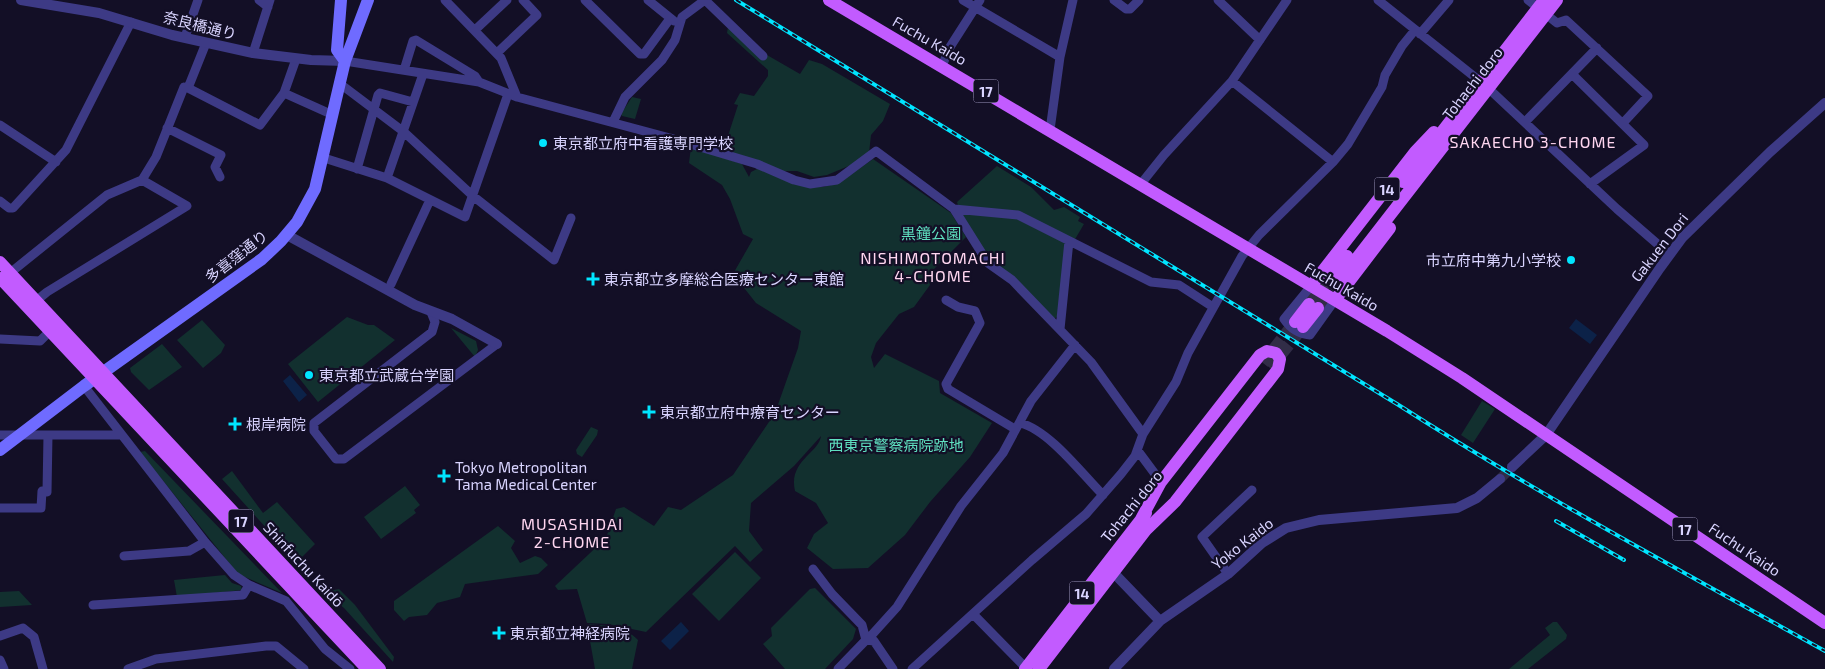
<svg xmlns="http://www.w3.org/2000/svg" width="1825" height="669" font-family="'Exo 2','Noto Sans JP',sans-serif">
<rect width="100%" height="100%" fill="#130f26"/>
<path fill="#12302f" d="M728,27L758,53L767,55L800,74L809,60L822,64L890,104L883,121L871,135L869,153L851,165L827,175L814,177L797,171H783L727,152L725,145L738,105L734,104L740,93L754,96L768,76V70L727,33Z
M632,97L641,99L635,119L622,116L621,114Z
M691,147L742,164L749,177L751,172L761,167L808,187H823L839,183L873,159L951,213L966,237L928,275L930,285L914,307L899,314L876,343L871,357L874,368L885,354L939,381L940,393L992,423L970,457L930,502L905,535L868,568L833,569L807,548L814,534L828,523L816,503L795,491C788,461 819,453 821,436L794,466L751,503L749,531L763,550L750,562L735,546L646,632L608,624L587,623L577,589L558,590L555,586L606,538L616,509L624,507L654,526L668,507L681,510L733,475L775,413L798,348L801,331L756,303L733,274L753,239L743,234L730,199L722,185L689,163Z
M997,166L1031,187L1054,210L1064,207L1080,217L1078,221L1084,224L1074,241L1058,316L1054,319C1017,285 971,252 957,202Z
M347,317L368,325H374L395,340L318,402L288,364Z
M202,320L225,345L221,353L203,368L177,340Z
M451,328L476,341L478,350L475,357Z
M162,344L182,367L149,390L131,372L130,368Z
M1482,401L1495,409L1473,443L1461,435Z
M591,427L598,430L597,435L582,457L577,454L576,450Z
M145,451L282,593L238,574L140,452Z
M232,471L263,513L277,502L315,544L297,562L222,479Z
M405,486L420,505L414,510L416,513L381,539L364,517Z
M498,526L515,541L511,548L520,563L535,556L541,558L548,565L538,574L465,584L460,597L437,603L427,615L409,617L404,621L394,610V601Z
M735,552L761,578L719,621L692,594Z
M225,575L232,583L241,586L242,590L177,597L174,580Z
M815,588L856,629L853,639L825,669H785L763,644L772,636L771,628L810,589Z
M339,589L355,605L394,657L393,662L344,608L324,592Z
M19,591L32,605L0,607V592Z
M1553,622H1557L1567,635L1566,639L1528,669H1509L1550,635L1545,628Z
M587,624C605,625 625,626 638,640L632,669H595Z"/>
<path fill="#0c2248" d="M1576,319L1597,335L1590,344L1569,328Z
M290,375L307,395L299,402L283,381Z
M681,622L689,631L670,650L661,641Z"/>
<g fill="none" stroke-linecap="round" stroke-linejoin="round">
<path stroke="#312d47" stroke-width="10" stroke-dasharray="10 5" stroke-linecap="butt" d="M1500,479L1512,467"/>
<path stroke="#312d47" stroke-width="12" stroke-dasharray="12 6" stroke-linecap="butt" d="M1310,303L1332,275
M1320,304L1339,281
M1263,363L1295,322
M1270,368L1303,327"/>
<path stroke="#3d3a85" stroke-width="9" d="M259,0L268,7
M445,0L501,58L517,97
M585,0L640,54H644L669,20
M648,0L674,21
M705,0L763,56
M963,0L1060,57
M1114,0L1126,9H1130L1139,0
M1218,0L1260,40
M1378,0L1481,82
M1528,0L1557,23L1566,20L1648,96L1623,123
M475,30L507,0
M1420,34L1449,0
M185,37L198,0
M253,53L270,0
M497,53L537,15L523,0
M345,61L479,82L517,97L670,138L757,164L794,180L810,184L837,180L876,151L954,209L988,263L1012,280L1091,362L1143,434
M942,66L950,47L980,0
M404,70L413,41L416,40L475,76L479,82
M1572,74L1644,145L1590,184
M1232,81L1333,162
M339,83L404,132L473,196L554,260L571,218
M188,88L260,125L284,93L333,115
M1488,88L1617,209L1669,254
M284,93L296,59
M613,122L625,97L662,60L675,40L682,17L705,0
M1525,122L1597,48
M0,125L56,162
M167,128L221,155L215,167L220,177
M1050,130L1060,57L1073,0
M324,158L387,178L465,217L508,94
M357,169L378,95L380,93L413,102
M387,178L423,74
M1140,185L1164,155L1232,81L1287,0
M0,201L9,208H13L66,150L131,22
M954,209L1018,215L1151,282L1179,285L1213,307
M10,273L107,195L142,180L156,157L184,87L188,88L206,43
M391,284L430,200
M1311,286L1284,319C1290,328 1299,334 1310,335L1335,300
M946,300L958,307L975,311L980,323L946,384L948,389L1015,429
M36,301L47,292L187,206L142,180
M431,312L435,322L432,332L314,423V431L336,459H344L497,344
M1060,329L1069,241
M0,339L40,341L50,331
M84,386L205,542L234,575L249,585L286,601L325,649L350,669
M1020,423C1049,430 1082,474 1103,495
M0,435H122
M1138,451L1161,482
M0,508H41L42,491L47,492L48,435
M124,556L189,551L205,542
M813,569L832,594L862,625L866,640
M1228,574L1202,537L1252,490
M93,605L243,595L249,585
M973,614L1026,668
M0,636L23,628L34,637L43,669
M869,638L897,607L961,506L1003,453L1031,401L1075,345
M866,640L874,641L893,669
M0,660L4,669
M128,669L156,659L266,646H276L304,669
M838,669L866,640
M912,669L1032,560L1086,514L1121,474L1135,456L1143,434L1176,382L1188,353L1242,256L1259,235L1333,162L1348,144L1382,87L1385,75L1402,46L1415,30"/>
<path stroke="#3d3a85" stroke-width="10" d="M21,0L99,13L172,35L253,53L311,60L345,61
M287,235L415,305L452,319L497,344
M1512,467L1546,435L1660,268L1682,238L1770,152L1825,103
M1109,568L1160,621
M1114,669L1160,621L1228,574L1262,543L1286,528L1319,520L1457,508L1477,498L1500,479"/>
<path stroke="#6f6bff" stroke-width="12" d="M341,0L337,50L345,61
M0,450L84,386L262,259L281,241L297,222L315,189L345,61L368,0"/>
<path stroke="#c25bff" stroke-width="12" d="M829,0L1387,331L1462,378L1825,623
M1403,182L1544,0
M0,262L380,669
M1332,275L1347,256
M0,278L367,669
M1339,281L1557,0
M1311,286L1415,152L1434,132
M1335,300L1390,228
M1295,322L1309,304
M1303,327L1318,308
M1141,519L1161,482L1260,355L1267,351L1276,353L1280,359L1278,369L1175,502L1144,532
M1025,669L1146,513
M1039,669L1149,526"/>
<g stroke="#00e5ff" stroke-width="4">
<path id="rail" d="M736,0L1397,404C1536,493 1681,571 1825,651
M1556,521L1624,560"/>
</g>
<use href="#rail" stroke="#130f26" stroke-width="2" stroke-dasharray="5.5" stroke-linecap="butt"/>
</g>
<g fill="#00e5ff" stroke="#130f26" stroke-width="2">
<circle cx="543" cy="143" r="5"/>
<circle cx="1571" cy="260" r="5"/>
<path d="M590.5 271.5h5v5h5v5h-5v5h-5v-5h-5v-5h5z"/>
<circle cx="309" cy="375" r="5"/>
<path d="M646.5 404.5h5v5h5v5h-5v5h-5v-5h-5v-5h5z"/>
<path d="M232.5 416.5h5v5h5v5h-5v5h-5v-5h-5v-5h5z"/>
<path d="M441.5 468.5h5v5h5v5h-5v5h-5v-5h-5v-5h5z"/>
<path d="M496.5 625.5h5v5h5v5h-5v5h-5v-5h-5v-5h5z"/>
</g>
<g text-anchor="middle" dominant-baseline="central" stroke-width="4.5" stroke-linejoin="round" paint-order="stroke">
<g fill="#130f26" stroke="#9e99be" stroke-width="1">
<rect x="973.5" y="79.5" width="25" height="23" rx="4"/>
<rect x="1374.5" y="177.5" width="25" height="23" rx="4"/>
<rect x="228.5" y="509.5" width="25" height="23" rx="4"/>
<rect x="1672.5" y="517.5" width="25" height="23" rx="4"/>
<rect x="1069.5" y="581.5" width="25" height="23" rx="4"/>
</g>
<g font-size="14" font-weight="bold" fill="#d9d4ff">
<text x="986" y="91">17</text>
<text x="1387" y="189">14</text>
<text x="241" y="521">17</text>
<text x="1685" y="529">17</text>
<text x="1082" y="593">14</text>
</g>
<g font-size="15" fill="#d9d4ff" stroke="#130f26">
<text transform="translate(200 25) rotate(14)">奈良橋通り</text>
<text transform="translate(930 40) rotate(30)">Fuchu Kaido</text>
<text transform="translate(1472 83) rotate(-52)">Tohachi doro</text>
<text transform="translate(1659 247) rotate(-52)">Gakuen Dori</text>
<text transform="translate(236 256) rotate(-38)">多喜窪通り</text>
<text transform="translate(1342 286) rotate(30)">Fuchu Kaido</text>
<text transform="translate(1131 506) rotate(-51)">Tohachi doro</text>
<text transform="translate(1242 543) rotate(-38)">Yoko Kaido</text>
<text transform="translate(1745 549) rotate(34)">Fuchu Kaido</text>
<text transform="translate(304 564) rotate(47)">Shinfuchu Kaidō</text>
</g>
<g font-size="15" fill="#d9d4ff" stroke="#130f26" text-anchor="start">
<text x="553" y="143">東京都立府中看護専門学校</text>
<text x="1561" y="260" text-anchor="end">市立府中第九小学校</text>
<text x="604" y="279">東京都立多摩総合医療センター東館</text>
<text x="319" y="375">東京都立武蔵台学園</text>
<text x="660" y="412">東京都立府中療育センター</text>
<text x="246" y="424">根岸病院</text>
<text x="455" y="467">Tokyo Metropolitan<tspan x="455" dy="17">Tama Medical Center</tspan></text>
<text x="510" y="633">東京都立神経病院</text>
</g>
<g font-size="15" fill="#5fe0c0" stroke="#130f26">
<text x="931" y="233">黒鐘公園</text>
<text x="896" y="445">西東京警察病院跡地</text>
</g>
<g font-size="16" letter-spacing="1" fill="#ffd6f0" stroke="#130f26">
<text x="1533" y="141">SAKAECHO 3-CHOME</text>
<text x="933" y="257">NISHIMOTOMACHI<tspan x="933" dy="18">4-CHOME</tspan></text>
<text x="572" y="523">MUSASHIDAI<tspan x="572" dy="18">2-CHOME</tspan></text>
</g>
</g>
</svg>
